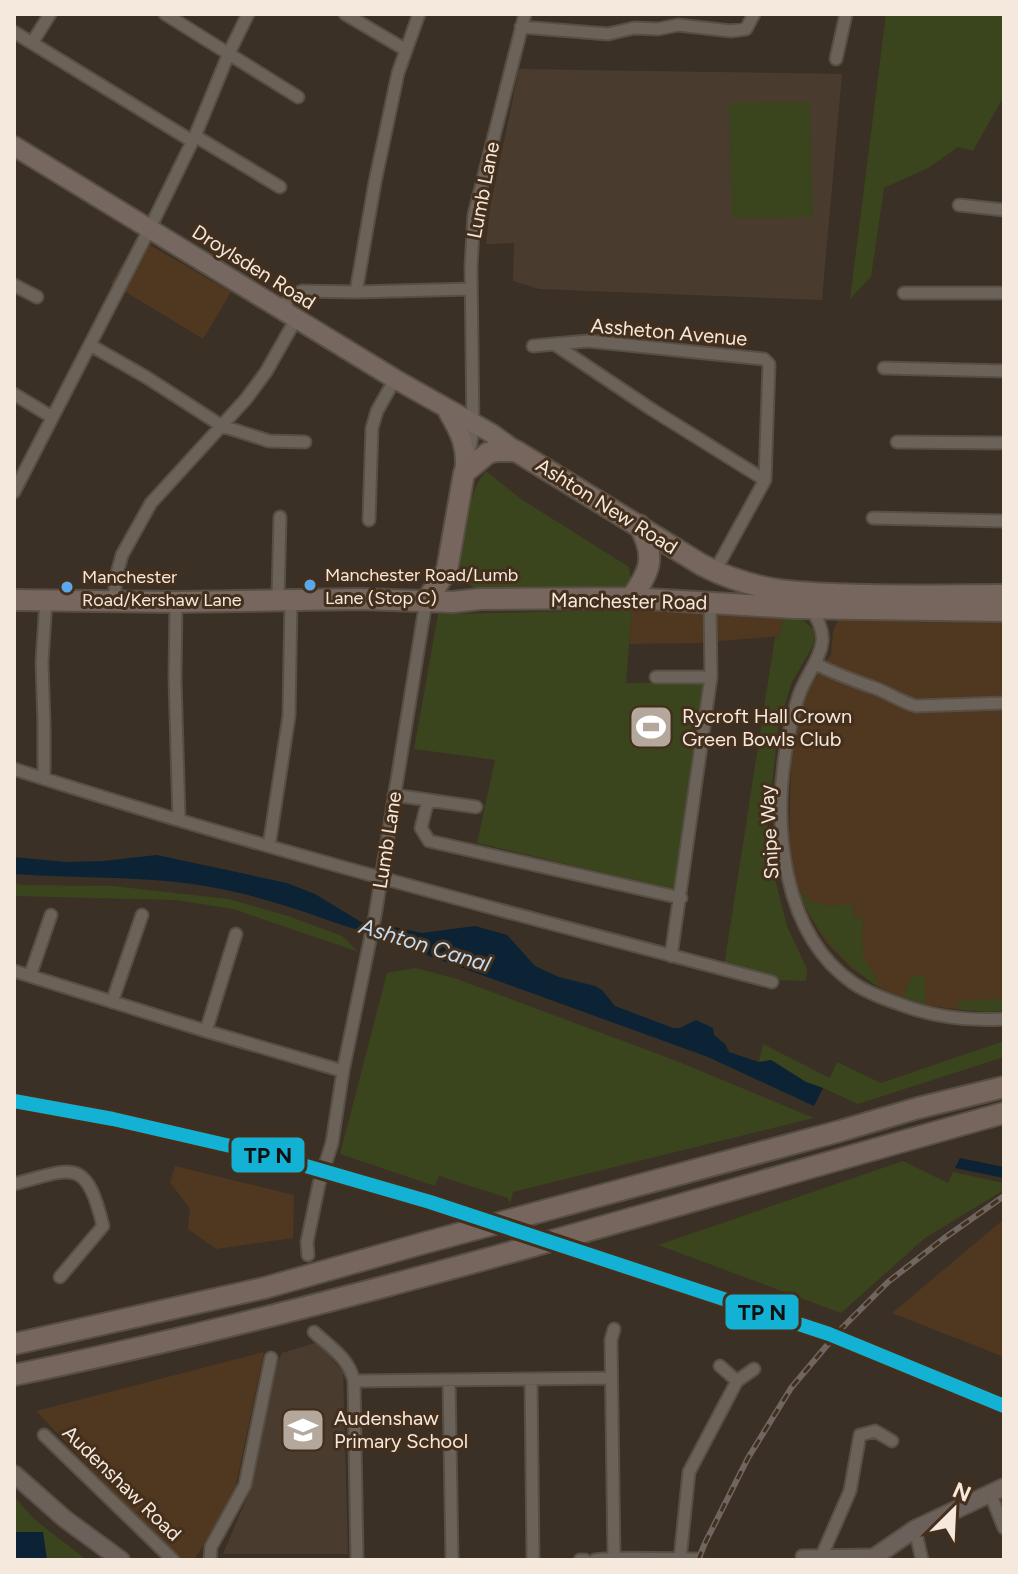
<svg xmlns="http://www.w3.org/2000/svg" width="1018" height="1574" font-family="Figtree,sans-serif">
<rect width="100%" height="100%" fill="#3b3025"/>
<path fill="#4f3720" d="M138,238L231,292L203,339L111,283Z
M632,610L784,614L780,636L697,643L629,644Z
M1004,615V1010L990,1012L962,1010L925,1005L904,999L880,988L852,968L826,942L809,915L797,889L789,842L791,762L804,697L831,654L833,631L839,617Z
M175,1166L294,1195L293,1238L216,1249L188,1229L190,1209L170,1182Z
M1004,1219V1357L892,1313Z
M264,1352L233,1499L194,1560H178L36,1411Z"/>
<path fill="#4a3b2f" d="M519,69L842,74L822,300L539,289L513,281L514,243L486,244L490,208Z
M318,1342L343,1372L348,1554H223L251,1488L273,1372L282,1353Z"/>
<path fill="#3a441d" d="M886,14H1004V96L973,151L958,147L928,168L884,188L871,277L850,299Z
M810,102L813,217L732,218L729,103Z
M486,471L521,499L629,567L631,579L624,591L484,592C471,588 462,580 460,566C458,555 468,511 472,499C474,489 479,479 486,471Z
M632,610L626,683L704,682L676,890L477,843L495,760L414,749L438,614Z
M784,614C797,615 805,621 814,630V644L791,684L778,729L766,844L787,926L807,969L806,981L777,980L724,966L775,637L780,636Z
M14,883L23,885L113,886L229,899L291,917L342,936L359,952L233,909L176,900L14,896Z
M797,889C815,909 829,905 853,905L854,918L862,917L863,956L876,977L878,987C839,960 817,932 797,889Z
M416,968L457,979L674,1060L814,1118L513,1192L510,1204L508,1198L439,1176L435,1186L340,1154L387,973Z
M912,976H925V1005L904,999L906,990Z
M1004,999V1010L990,1012L962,1010L956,1001Z
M1004,1041V1057L858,1104L823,1088L806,1082L771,1060L759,1062L763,1044L830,1078L837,1062L881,1083Z
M903,1161L948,1183L953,1172L1004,1183V1190L925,1238L841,1313L658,1245Z
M14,1496L34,1519L87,1560H47L43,1532H14Z"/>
<path fill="#0b2334" d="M157,855L287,883L315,894L361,922L387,928L394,927L422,933L475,926L507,935L535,966L559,977L595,986L602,990L615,1006L673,1028H680L696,1020L713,1028L714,1035L725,1044L729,1052L759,1062L771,1060L806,1082L823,1088L814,1106L708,1057L402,946C382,936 360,931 339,924C298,909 258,896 216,888C149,875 81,879 14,874V857L66,862L103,861Z
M960,1158L1004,1167V1178L955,1168Z
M14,1532H43L47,1560H14Z"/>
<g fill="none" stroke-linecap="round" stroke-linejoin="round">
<g stroke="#574e44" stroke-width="15">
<path id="street" d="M165,14L298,97
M345,14L406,50
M521,27L608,34L634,28L658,29L678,25L731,31L746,29L754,14
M14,32L192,141
M32,43L50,14
M836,59L846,14
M195,136L280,187
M959,205L1004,210
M14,285L37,297
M356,292L375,182L398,73L419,14
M904,293H1004
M281,310L291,296L302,291L356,292L471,289
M90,345L146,377L222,426L269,441L305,442
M533,346L554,344
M884,368L1004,371
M14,394L52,417
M897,442L1004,443
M469,455L473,430L471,266L474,215L525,14
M14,492L150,228L195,136L229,53L248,14
M873,518L1004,521
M369,520L372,428L377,411L395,379
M715,571L765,480L769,364L764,359L588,341L554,344L651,409L765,480
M278,599L280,517
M114,601L116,577L122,555L151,503L246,399L266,372L296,319
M176,602L175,678L179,820
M810,608C836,642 815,658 801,690C793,709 790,730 786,749C773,827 782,934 853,983C868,993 885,999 902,1005C934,1017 970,1021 1004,1019
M816,664C835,674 855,681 875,688C889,693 901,702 916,706L1004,703
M656,677H711
M14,769C264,850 519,915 772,982
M44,779V724L42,662L46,601
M394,795L476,807
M428,800L421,828L429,841L681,898
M269,846L289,716L291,599
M671,956L711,677L710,602
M14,971L206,1031L343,1071
M30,976L51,915
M112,1002L142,915
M206,1031L236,934
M14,1184C74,1168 86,1157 103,1226L60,1277
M308,1255L307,1242L319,1184L332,1143L343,1071L375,916L426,601
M314,1332C331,1348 348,1357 354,1381L357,1560
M720,1366L737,1381
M531,1379L533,1560
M449,1380L452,1560
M354,1381L611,1378
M44,1435L173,1560
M990,1493L1004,1528
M915,1529L922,1560
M822,1555L850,1491L860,1435L875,1431L892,1441
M802,1556L875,1555
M614,1558L611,1340L614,1329
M680,1559L689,1472L737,1381L754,1369
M210,1560L211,1547L245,1485L271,1358
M580,1560H585
M595,1560L614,1558L696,1559"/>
</g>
<g stroke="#574e44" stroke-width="20">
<path id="secondary" d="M14,1474L65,1519L121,1560
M870,1560L915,1529L1004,1487"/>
</g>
<g stroke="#574e44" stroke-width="22">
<path id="primary" d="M14,146L395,379L491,433L516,451
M448,412C460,432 468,449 464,473"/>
</g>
<g stroke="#574e44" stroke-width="24">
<path id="highway" d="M631,598C651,571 656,556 639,525
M14,600L176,602L359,599L453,602L480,599L631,598L795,608L1004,611
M426,601L447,570L464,473L488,453L496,451H516L702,565C760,595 806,593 869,595C914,596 959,595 1004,595
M14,1344L264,1288L424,1243L840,1131L918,1108L1004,1087
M14,1375C348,1306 675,1204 1004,1113"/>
</g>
<use href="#street" stroke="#6b625a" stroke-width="11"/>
<use href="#secondary" stroke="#6c615a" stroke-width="16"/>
<use href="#primary" stroke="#766760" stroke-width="18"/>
<use href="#highway" stroke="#77665e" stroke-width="20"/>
<g stroke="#6e665f" stroke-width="6">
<path id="rail" d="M698,1560L705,1543L748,1458L791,1388L839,1331L888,1282L943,1239L1004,1196"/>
</g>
<use href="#rail" stroke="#442f1c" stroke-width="3" stroke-dasharray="9" stroke-linecap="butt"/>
<g stroke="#442f1c" stroke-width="20">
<path id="rail-1" d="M14,1101L113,1119L261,1153L430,1202L829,1334L1004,1406"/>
</g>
<use href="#rail-1" stroke="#13b2d5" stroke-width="14"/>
</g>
<defs>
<g id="stadium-square" transform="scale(2.3)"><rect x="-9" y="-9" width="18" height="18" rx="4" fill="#b4a89c" stroke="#442f1c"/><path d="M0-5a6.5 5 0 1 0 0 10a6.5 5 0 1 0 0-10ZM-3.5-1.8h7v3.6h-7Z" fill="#fff"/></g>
<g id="school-square" transform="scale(2.3)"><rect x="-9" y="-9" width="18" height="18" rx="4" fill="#b4a89c" stroke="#442f1c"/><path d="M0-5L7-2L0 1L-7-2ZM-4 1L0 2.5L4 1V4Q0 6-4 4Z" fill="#fff"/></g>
</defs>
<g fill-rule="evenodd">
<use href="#stadium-square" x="651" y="727"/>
<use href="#school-square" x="303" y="1430"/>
</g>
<g fill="#5aa8eb" stroke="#442f1c" stroke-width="3">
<circle cx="310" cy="585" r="7"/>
<circle cx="67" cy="587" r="7"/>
</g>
<g text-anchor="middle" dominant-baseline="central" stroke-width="6" stroke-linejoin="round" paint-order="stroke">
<g font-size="18" fill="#f5e8dc" stroke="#442f1c" text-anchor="start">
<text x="325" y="575">Manchester Road/Lumb<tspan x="325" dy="23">Lane (Stop C)</tspan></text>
<text x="82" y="577">Manchester<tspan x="82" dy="23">Road/Kershaw Lane</tspan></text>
</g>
<g font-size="20" fill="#f5e8dc" stroke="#442f1c">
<text transform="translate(483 190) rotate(-79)">Lumb Lane</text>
<text transform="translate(254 267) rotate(32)">Droylsden Road</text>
<text transform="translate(669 332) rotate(5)">Assheton Avenue</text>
<text transform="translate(607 506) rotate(32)">Ashton New Road</text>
<text transform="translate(629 601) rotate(1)">Manchester Road</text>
<text transform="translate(769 832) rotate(-93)">Snipe Way</text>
<text transform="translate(387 840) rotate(-81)">Lumb Lane</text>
<text transform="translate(122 1483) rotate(44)">Audenshaw Road</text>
</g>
<g font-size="20" fill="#f5e8dc" stroke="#442f1c" text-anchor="start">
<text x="682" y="716">Rycroft Hall Crown<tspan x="682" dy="23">Green Bowls Club</tspan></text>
<text x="334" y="1418">Audenshaw<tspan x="334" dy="23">Primary School</tspan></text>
</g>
<g font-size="22" font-style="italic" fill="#c1def6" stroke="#442f1c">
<text transform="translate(425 945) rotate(17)">Ashton Canal</text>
</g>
</g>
<g stroke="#442f1c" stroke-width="3">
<rect x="230" y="1136" width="76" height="38" rx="8" fill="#13b2d5"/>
<rect x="724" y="1293" width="76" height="38" rx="8" fill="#13b2d5"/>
</g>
<g font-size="22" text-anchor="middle" font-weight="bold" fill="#111">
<text x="268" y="1163">TP N</text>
<text x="762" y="1320">TP N</text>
</g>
<rect width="1018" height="1574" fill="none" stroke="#f5e8dc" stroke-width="32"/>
<g transform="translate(954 1510) rotate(24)" stroke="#442f1c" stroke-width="6" paint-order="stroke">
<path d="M0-6L14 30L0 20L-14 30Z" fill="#f5e8dc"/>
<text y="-12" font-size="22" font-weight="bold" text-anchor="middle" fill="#f5e8dc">N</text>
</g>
</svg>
